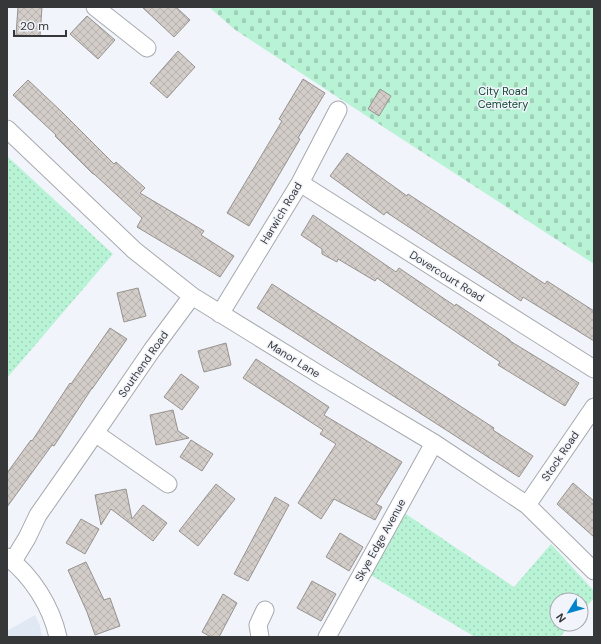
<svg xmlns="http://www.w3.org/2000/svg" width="601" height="644" font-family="'DM Sans',sans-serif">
<defs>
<pattern id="green-dots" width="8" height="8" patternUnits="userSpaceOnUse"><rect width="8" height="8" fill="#b9f3d6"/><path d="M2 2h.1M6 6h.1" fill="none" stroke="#a0d1b8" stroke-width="1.8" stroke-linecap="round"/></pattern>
<pattern id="cemetery-stones" width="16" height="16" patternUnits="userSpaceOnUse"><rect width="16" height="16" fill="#b9f3d6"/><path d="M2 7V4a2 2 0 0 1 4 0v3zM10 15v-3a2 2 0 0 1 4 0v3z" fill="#a0d1b8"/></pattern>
<pattern id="building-cross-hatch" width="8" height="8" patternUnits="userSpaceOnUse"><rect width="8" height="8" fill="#d3cdc9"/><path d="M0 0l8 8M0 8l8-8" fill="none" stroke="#b6b1ad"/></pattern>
</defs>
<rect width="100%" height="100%" fill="#f1f4fa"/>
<path fill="#e0e8f4" d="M35,615L40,626L42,637H7V631Z"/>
<path fill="url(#green-dots)" d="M7,156L113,254L7,378Z
M403,512L514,587L551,544L594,591V598L581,613V600H557V624H571L560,637H475L369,574Z"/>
<path fill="url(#cemetery-stones)" d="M209,7H594V264L345,102L234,29Z"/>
<path fill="url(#building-cross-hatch)" stroke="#97928e" d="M18,7H42L40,36L16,35Z
M142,7H176L190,20L174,37Z
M87,16L115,40L98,59L70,34Z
M178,51L195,67L167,98L150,83Z
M303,79L325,93L298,138L300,139L249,226L227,213L254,168L282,121L279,119Z
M28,80L62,112L114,164L116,162L145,188L140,193L204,231L201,235L234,256L220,277L199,264L137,227L142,218L94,174H93L55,136L56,135L13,95Z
M380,89L391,96L379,116L368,109Z
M347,153L407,196L408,194L545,284L547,281L594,311V341L523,297L521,301L386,212L384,215L330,176Z
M313,215L396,272L399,268L455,306L456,304L510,340V341L579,383L565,406L498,365L500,362L377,278L375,281L338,259L337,262L322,254V249L301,235Z
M272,284L494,428L493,430L533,456L519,477L257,308Z
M138,288L146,316L124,322L117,293Z
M110,328L127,339L92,389V388L54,446L52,445L7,507V473L31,440L32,441L70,383L71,384Z
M226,343L231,365L204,372L198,351Z
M256,359L329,407L324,415L402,462L376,504L382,507L375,520L334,499L321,519L298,503L336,444L320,434L323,430L243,378Z
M181,374L199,387L182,410L164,397Z
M173,410L178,431L189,438L156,445L150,415Z
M191,440L213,454L202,471L180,457Z
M573,483L594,501V537L557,504Z
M216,484L235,499L198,546L179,531Z
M126,489L132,519L143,505L167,523L153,541L111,509L101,525L95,495Z
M275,497L289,505L248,581L234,574Z
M81,519L99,529L85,554L66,543Z
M340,533L363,547L349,571L326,557Z
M86,562L104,600L110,598L120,626L95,635L87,612L68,570Z
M312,581L336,594L321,621L297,608Z
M223,594L237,603L219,637H211L202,632Z"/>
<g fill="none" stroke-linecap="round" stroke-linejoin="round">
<g stroke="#a6a9ae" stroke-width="19">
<path id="minor" d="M95,7L147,48
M7,129L134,250L192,296L325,378L434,443L527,505L594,571
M300,183L594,369
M220,314L300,183L338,110
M95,433L168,484
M527,505L594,407
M7,557C32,576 51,606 58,637
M13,561L27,538L38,515L80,455L152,350L192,296
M260,637L258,625L265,610
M327,637L434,443"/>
</g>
<use href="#minor" stroke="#fff" stroke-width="17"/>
</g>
<g text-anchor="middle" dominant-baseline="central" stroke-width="3" stroke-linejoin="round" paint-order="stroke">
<g font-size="11" fill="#134a34" stroke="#f1f4fa">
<text x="503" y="91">City Road<tspan x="503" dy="13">Cemetery</tspan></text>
</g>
<g font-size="11" fill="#363739" stroke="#f1f4fa">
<text transform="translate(281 213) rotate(-59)">Harwich Road</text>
<text transform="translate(447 276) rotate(32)">Dovercourt Road</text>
<text transform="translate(294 359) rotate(32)">Manor Lane</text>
<text transform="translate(143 364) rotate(-55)">Southend Road</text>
<text transform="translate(560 456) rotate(-56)">Stock Road</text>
<text transform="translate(380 540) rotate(-61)">Skye Edge Avenue</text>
</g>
</g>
<rect width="601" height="644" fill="none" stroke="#363739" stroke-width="16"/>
<g transform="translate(569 612) rotate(233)"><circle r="19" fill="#f1f4fa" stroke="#a6a8ad"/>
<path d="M0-3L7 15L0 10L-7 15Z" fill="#0183cb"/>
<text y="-6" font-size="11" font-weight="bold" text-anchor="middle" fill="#363739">N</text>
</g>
<path d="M14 30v6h52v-6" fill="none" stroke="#363739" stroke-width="2"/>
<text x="20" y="30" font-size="12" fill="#363739" stroke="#f1f4fa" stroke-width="3" paint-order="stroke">20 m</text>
</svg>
